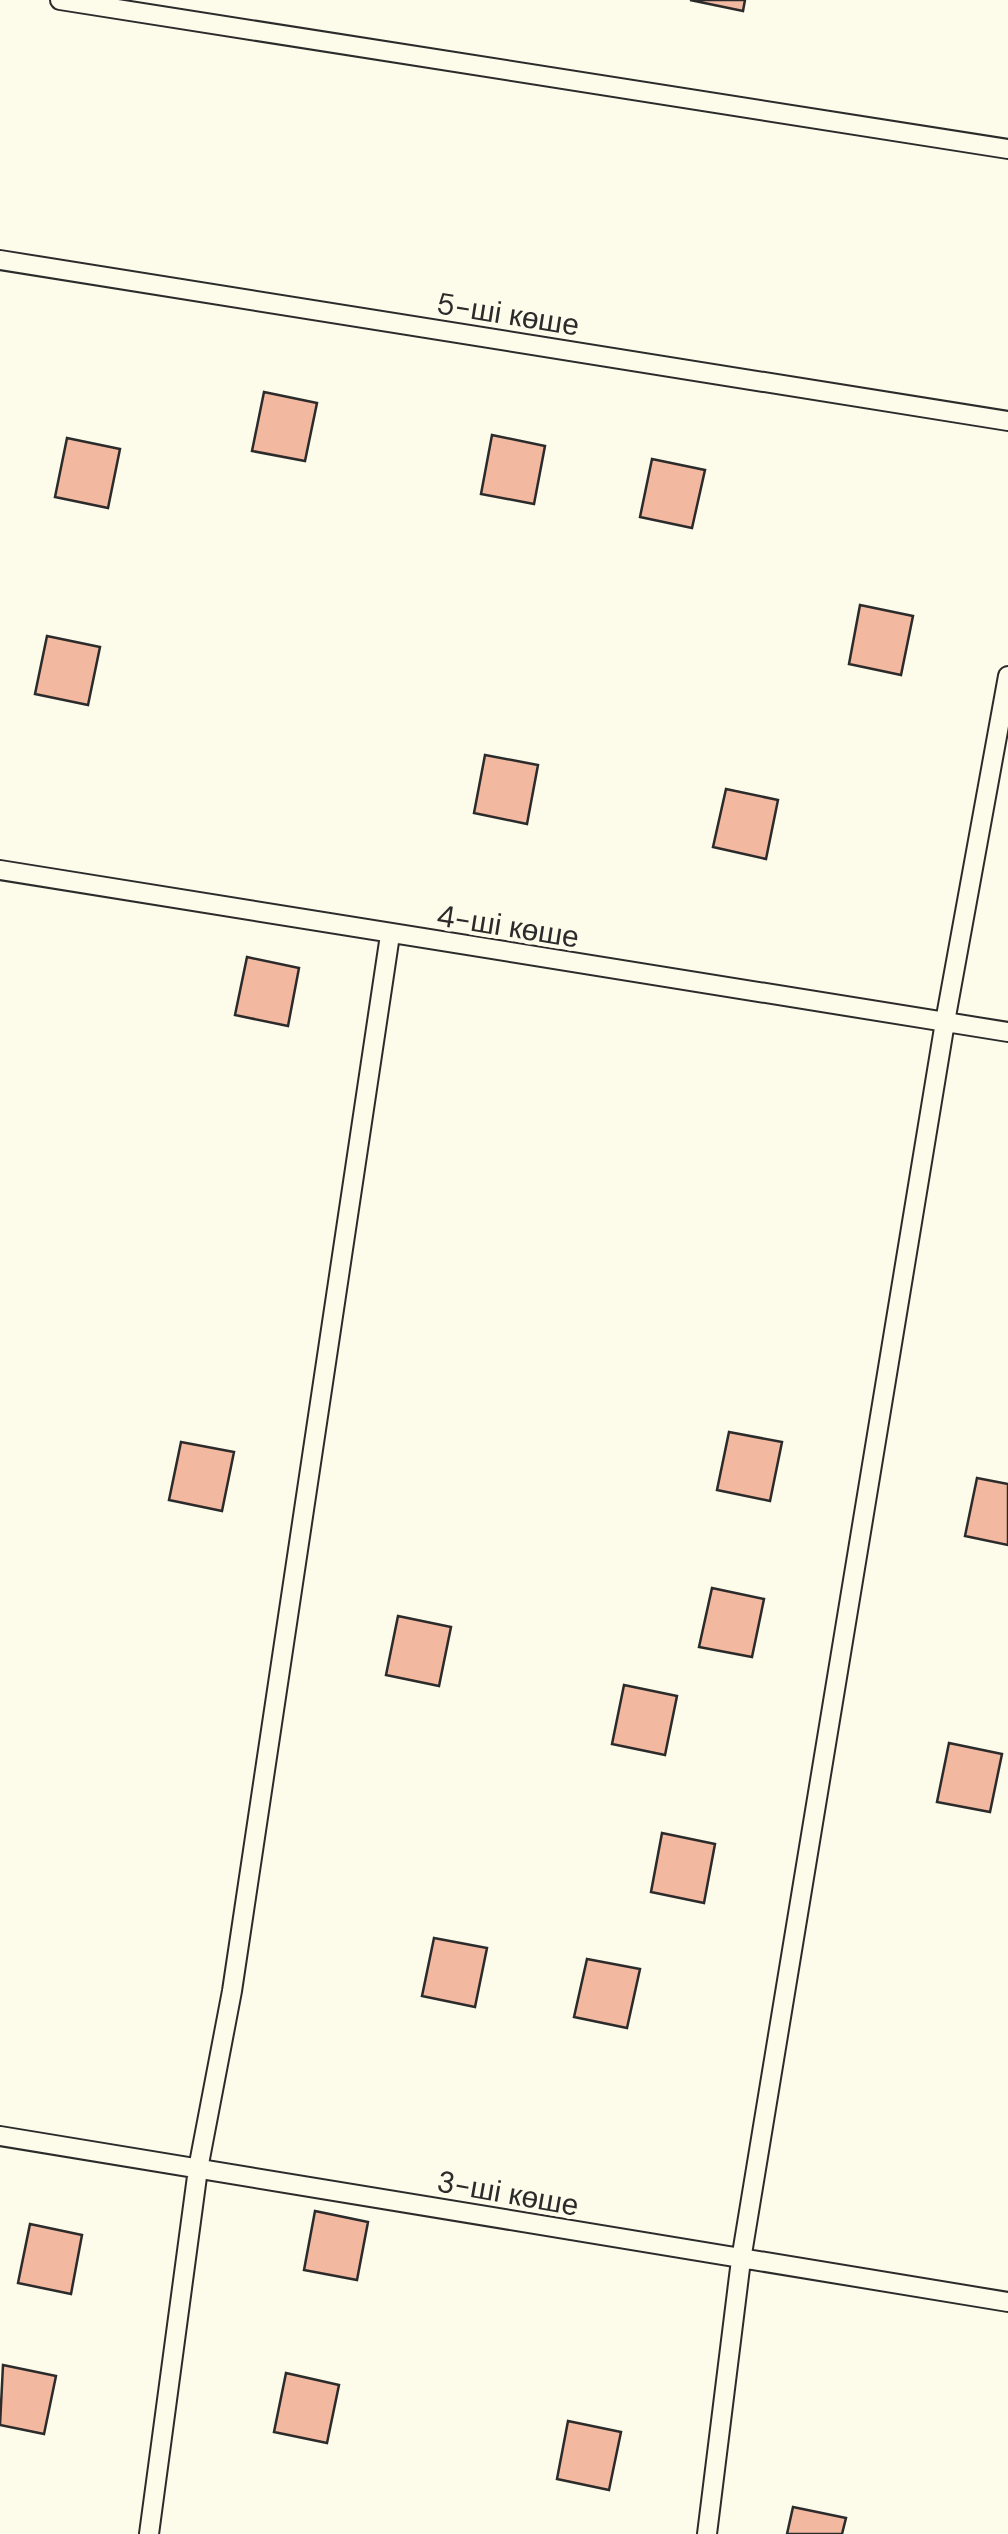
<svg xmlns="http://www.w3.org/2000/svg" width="1008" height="2534" font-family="'DM Sans',sans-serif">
<rect width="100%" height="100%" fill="#fdfbea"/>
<path fill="#f2b8a0" stroke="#2b2b2b" stroke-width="2.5" d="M690,0H745L743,11Z
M264,392L317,403L305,461L252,451Z
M492,435L545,446L534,504L481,494Z
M67,438L120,449L108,508L55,497Z
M652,459L705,470L692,528L640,517Z
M860,605L913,616L901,675L849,664Z
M47,636L100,647L88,705L35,694Z
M485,755L538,765L527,824L474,813Z
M726,789L778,800L766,859L713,847Z
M247,957L299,968L288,1026L235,1015Z
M729,1432L782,1442L770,1501L717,1490Z
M181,1442L234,1452L222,1511L169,1500Z
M977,1478L1008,1484V1545L965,1536Z
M712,1588L764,1599L752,1657L699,1647Z
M398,1616L451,1627L439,1686L386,1675Z
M624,1685L677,1696L665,1755L612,1744Z
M949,1743L1002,1754L990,1812L937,1802Z
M662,1833L715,1844L704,1903L651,1892Z
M434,1938L487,1948L475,2007L422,1996Z
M587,1959L640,1969L627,2028L574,2017Z
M315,2211L368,2222L357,2280L304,2270Z
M30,2224L82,2235L71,2294L18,2283Z
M3,2365L56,2376L44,2434L0,2425Z
M286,2373L339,2385L327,2443L274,2432Z
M568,2421L621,2432L609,2490L557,2479Z
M793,2507L846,2518L842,2534H787Z"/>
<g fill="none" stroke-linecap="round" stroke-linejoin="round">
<g stroke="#2b2b2b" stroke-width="22">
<path id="service" d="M60,0L1008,149
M0,260L1008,421
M0,870L1008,1032
M0,2136L1008,2302
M149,2534L198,2169L232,1991L390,935
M707,2534L741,2260L945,1022L1008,676"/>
</g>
<use href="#service" stroke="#fdfbea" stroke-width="18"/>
</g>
<g text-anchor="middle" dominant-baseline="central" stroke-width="8" stroke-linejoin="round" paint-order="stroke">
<g font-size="30" fill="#2b2b2b" stroke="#fdfbea">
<text transform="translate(508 314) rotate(9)">5-ші көше</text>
<text transform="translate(508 926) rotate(9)">4-ші көше</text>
<text transform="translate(508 2193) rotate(10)">3-ші көше</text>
</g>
</g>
</svg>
